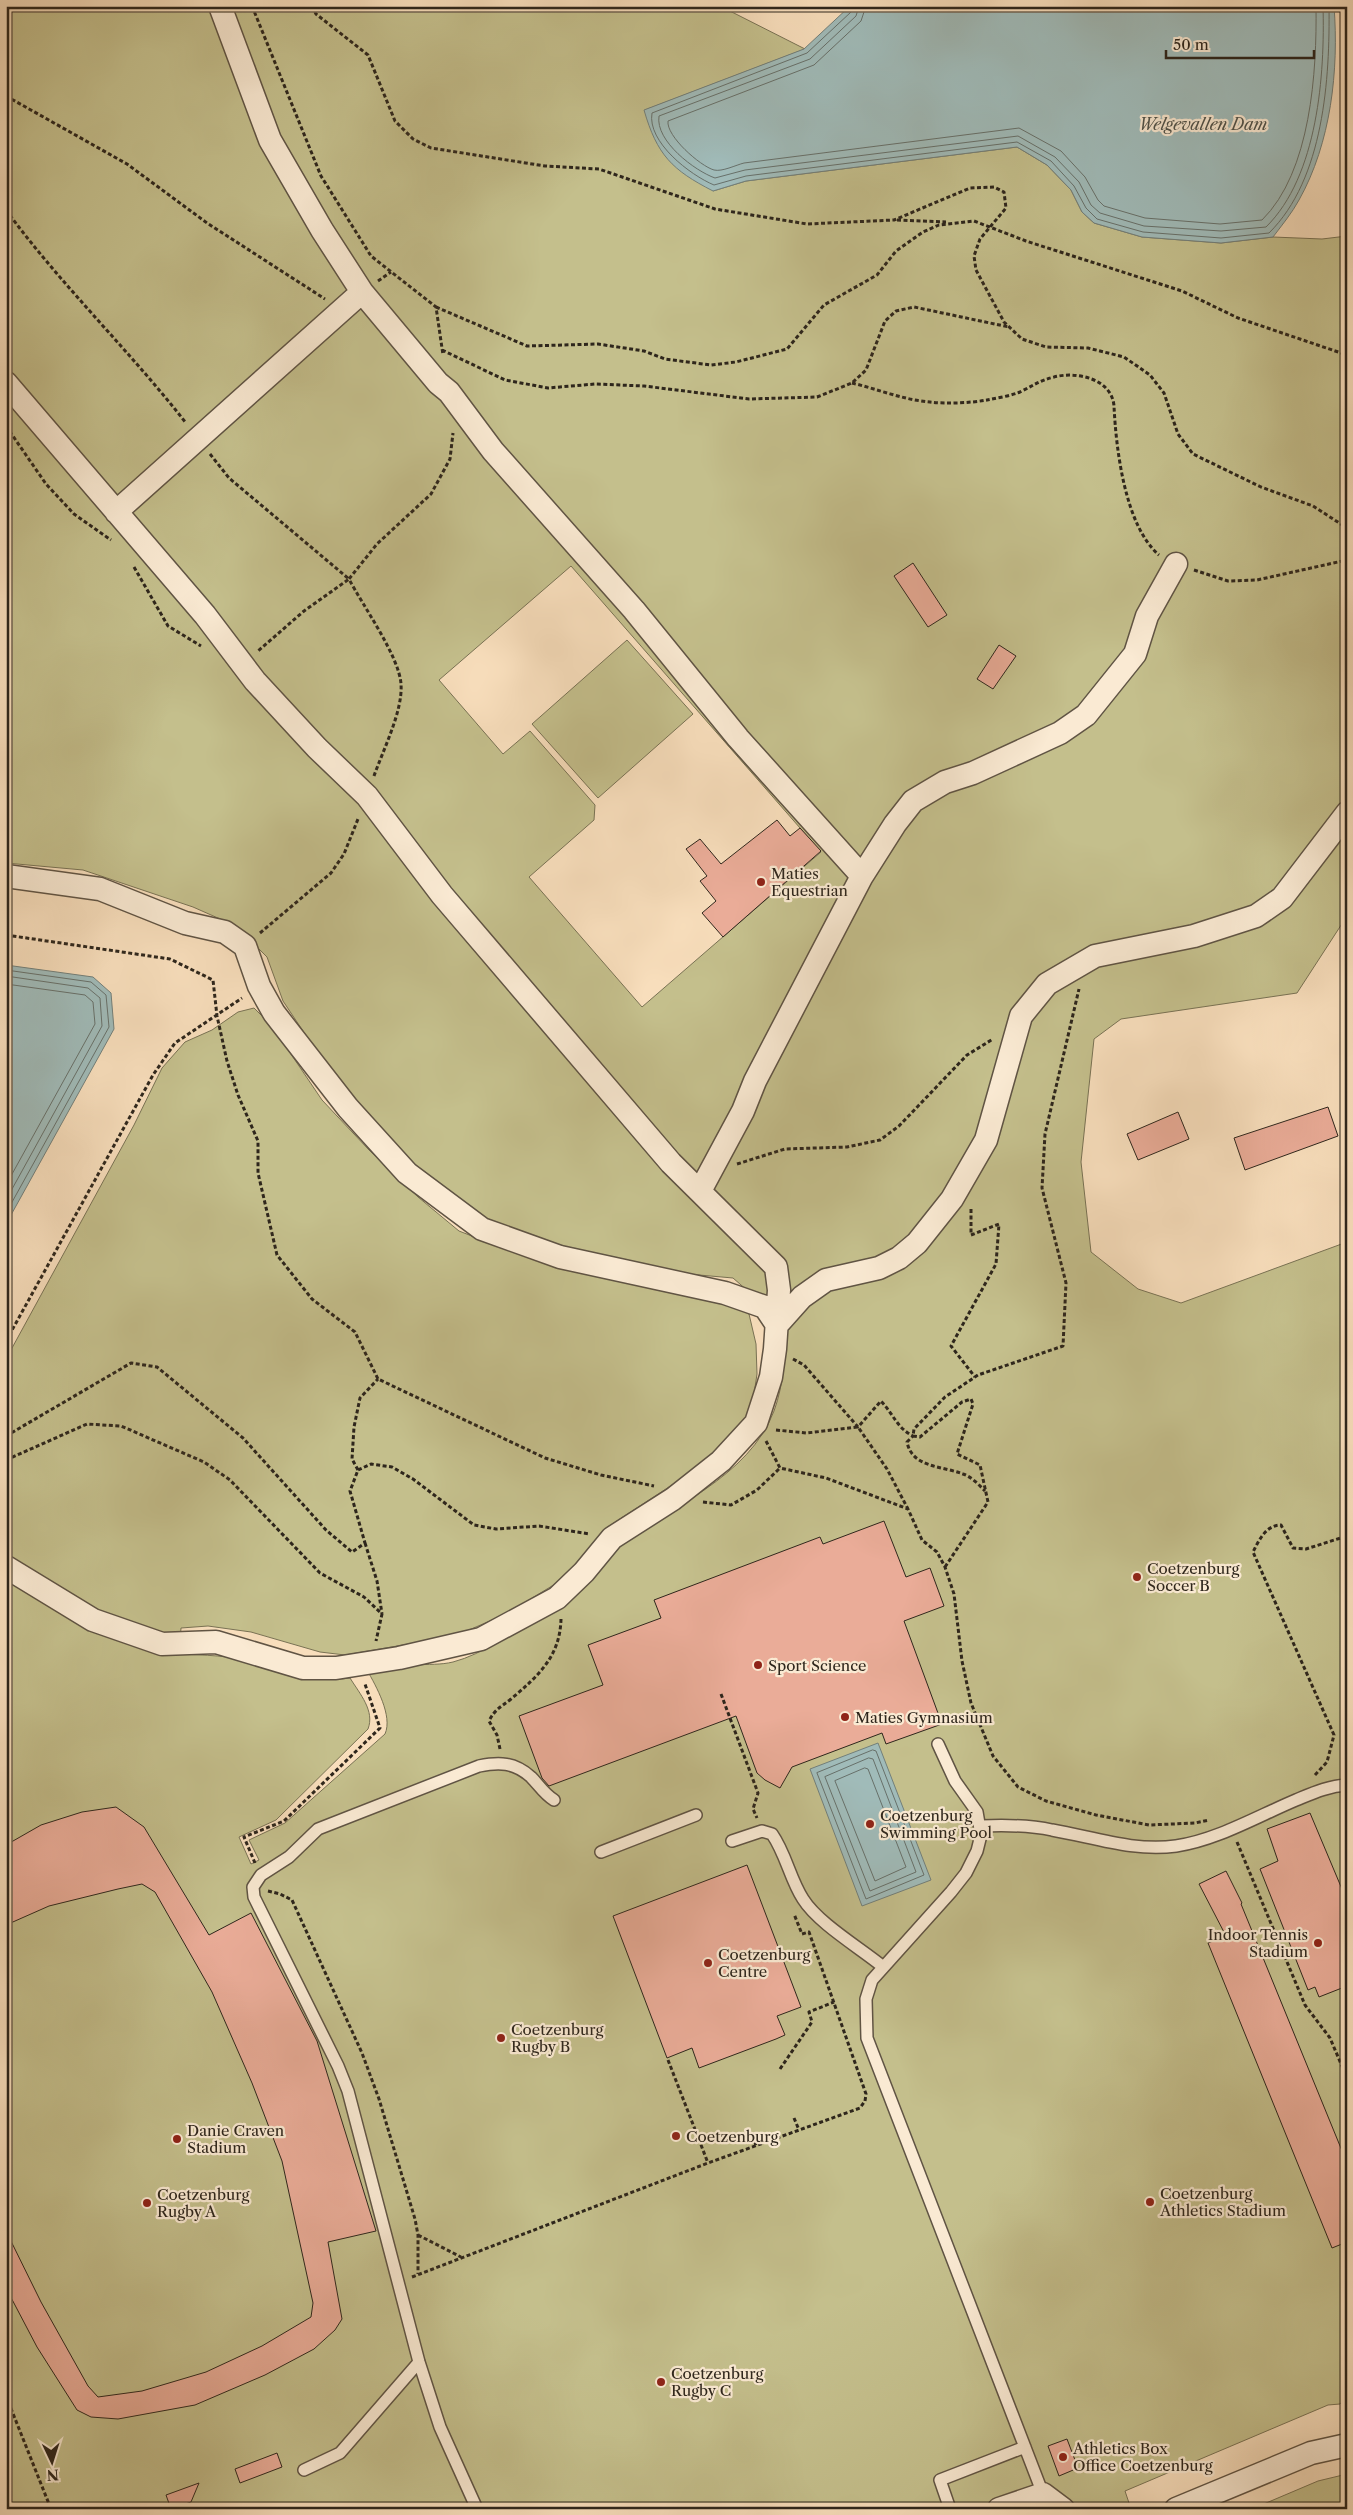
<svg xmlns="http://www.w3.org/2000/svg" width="1353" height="2515" font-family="'Libre Caslon Text',serif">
<rect width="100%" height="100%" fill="#f8debc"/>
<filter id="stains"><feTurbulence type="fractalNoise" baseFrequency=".004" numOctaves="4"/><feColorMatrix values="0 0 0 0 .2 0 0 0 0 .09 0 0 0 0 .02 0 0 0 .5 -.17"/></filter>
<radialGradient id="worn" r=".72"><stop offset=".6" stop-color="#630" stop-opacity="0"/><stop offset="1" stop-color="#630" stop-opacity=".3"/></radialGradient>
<path fill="#c4bf8c" stroke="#797254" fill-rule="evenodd" d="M6,6H720L805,49L645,110L713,191L746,181L1017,147L1047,165L1071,190L1082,212L1094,223L1142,237L1221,243L1273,237L1322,239L1347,236V916L1297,993L1121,1019L1094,1039L1081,1162L1091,1252L1138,1289L1181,1303L1347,1242V2396L1340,2404L1328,2405L1125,2491L1131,2509H6V1359L134,1125L162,1068L185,1042L212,1030L238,1012L254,1008L272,1026L322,1100L369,1150L418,1197L459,1231L505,1249L612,1277L720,1298L749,1314L756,1344L757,1374L753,1401L744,1424L695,1470L606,1528L590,1555L565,1578L506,1614L455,1636L345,1655L320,1652L251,1632L208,1626L181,1628L179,1654C204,1655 231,1656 256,1661C290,1668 315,1683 350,1678C360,1694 375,1711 368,1729L276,1820L239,1837L251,1864L259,1860L249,1840L285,1823L385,1734C393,1716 376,1686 367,1670C383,1668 399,1666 415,1665C428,1664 441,1665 453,1662C514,1646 563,1580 614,1545C669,1509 749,1477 774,1411C784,1384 785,1354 787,1325L733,1278L688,1274L581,1252L506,1232L426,1178L373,1126L317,1052L283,1001L267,957L236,926L193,907L83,870L6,863ZM571,566L821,852L642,1007L529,877L594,820L595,805L530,731L503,754L439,680Z
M627,640L693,714L598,798L532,724Z
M1347,2474V2509H1252L1318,2481Z"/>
<path fill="#a0bbb9" stroke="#727f7a" d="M850,6H1334C1339,70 1331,143 1299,200C1292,213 1282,225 1273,237L1221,243L1142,237L1094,223L1082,212L1071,190L1047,165L1017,147L746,181L713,191C672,170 657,155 644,110L804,49Z
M6,965L93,977L111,993L114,1029L6,1224Z
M878,1743L931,1880L862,1906L810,1769Z"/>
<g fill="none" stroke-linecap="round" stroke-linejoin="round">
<path stroke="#67706a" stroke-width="1" d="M853,6L851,12L807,53L652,113C647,142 690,175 714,185L746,176L1017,142L1051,161L1074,186L1086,208L1097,219L1143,232L1221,238L1269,233C1324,179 1330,78 1329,6
M859,6L856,16L810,59L659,116C655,141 695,171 715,178L745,170L1018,136L1055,157L1079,182L1091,205L1100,213L1144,226L1221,231L1266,227C1318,176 1325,74 1323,6
M866,6L861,21L814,65L668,121C666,136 700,166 714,170C722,172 736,165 744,163L1019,128L1061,151L1085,177L1098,200L1104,206L1145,218L1220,224L1262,220C1311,172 1317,71 1316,6
M6,970L91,982L106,995L109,1027L6,1213
M6,976L88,988L100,998L102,1026L6,1200
M6,984L85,995L93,1002L95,1024L6,1185
M873,1750L876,1751L924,1875L866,1899L817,1773Z
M869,1758L873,1759L916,1872L870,1891L825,1777Z
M865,1768L868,1769L906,1867L875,1881L835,1781Z"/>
</g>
<path fill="#eaac98" stroke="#2e261c" d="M913,563L947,615L928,627L894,576Z
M999,645L1016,656L993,689L977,679Z
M777,820L790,836L800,828L821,851L723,937L702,913L716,901L700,881L707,876L686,849L700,839L721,864Z
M1328,1107L1338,1136L1245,1170L1234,1138Z
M1178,1112L1189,1139L1138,1160L1127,1134Z
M884,1521L906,1577L930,1568L944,1606L904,1621L942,1724L886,1744L882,1733L792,1767L780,1788L765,1780L757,1773L736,1716L549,1786L542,1778L519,1716L603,1685L588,1645L661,1618L654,1600L820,1537L823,1544Z
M116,1807L144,1827L209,1935L251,1913L317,2041L376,2231L328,2242L342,2319L335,2330L314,2349L265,2375L195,2405L118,2419L91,2417L77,2410L37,2347L6,2288V2231L41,2302L88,2386L98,2397L142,2391L206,2372L262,2346L311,2317L313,2303L282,2161L252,2083L212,1992L155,1892L142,1884L118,1889L49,1906L6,1925V1845L41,1825L82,1812Z
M1310,1813L1347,1901V1986L1319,1997L1315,1987L1308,1990L1260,1869L1278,1861L1267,1829Z
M747,1865L801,2007L777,2016L785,2035L776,2039L699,2068L692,2048L667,2058L613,1916Z
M1226,1871L1242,1903L1241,1904L1347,2163V2242L1332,2248L1208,1943L1226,1936L1199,1884Z
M1067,2439L1078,2468L1059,2476L1048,2446Z
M277,2453L282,2467L240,2483L235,2469Z
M199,2483L191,2502L171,2509L166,2495Z"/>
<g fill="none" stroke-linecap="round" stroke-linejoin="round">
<g stroke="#605444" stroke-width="14">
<path id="lane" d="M938,1744L955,1781L977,1812L981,1835L977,1851L966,1873L951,1892L872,1980L866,1999L867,2038L1043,2494
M981,1826C1004,1825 1029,1825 1052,1830C1093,1837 1134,1852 1176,1846C1217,1840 1258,1816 1296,1800C1313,1793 1328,1786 1347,1785
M732,1841L762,1831L772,1834C786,1854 790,1879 803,1899C818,1923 860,1948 882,1966
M601,1852L696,1815
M304,2470L340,2453L419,2362
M477,2509L440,2427L419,2362L348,2091L338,2066L254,1897L253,1887L261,1875L289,1857L318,1829L479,1766C499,1762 514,1762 531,1777C539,1785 544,1794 554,1800
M950,2509L940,2480L1025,2447"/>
</g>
<g stroke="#605444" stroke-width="25">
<path id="street" d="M220,6L270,140L322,230L362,292L438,383L449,392L493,451L634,610L738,738L862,876
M6,383L205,615L255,681L317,748L367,796L442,895L671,1163L776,1267L779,1290L775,1349L771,1377L756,1423L721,1461L673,1499L612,1538L584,1572L557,1598L481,1639L399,1658L336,1668H303L216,1642L162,1644L93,1620L6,1567
M116,512L362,292
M6,876L100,889L185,923L225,932L245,946L259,986L274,1013L348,1108L407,1173L482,1229L560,1257L725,1293L765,1307L777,1325
M700,1191L743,1111L755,1081L862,876L895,824L913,801L945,782L973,773L1060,733L1086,715L1135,654L1147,616L1176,564
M777,1325L802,1297L826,1280L879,1268L899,1258L917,1243L952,1199L986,1140L1021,1016L1047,984L1095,956L1194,936L1256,916L1282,898L1347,813
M999,2509L1043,2494L1063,2509
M1176,2509L1311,2453L1347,2445"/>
</g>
<path stroke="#2e261c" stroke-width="3" stroke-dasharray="4 2.5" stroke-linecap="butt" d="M252,6L321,176L371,256L436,307L443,355
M312,6L316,14L368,55L395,121L413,139L431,148L545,166L599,169L715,209L807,224L894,220L970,188L994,187L1004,192L1006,208L980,239L974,256L976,270L1004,322L1022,339L1046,347L1088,348L1124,357L1150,375L1164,393L1178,434L1193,454L1261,487L1313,506L1347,528
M6,96L127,164L207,223L325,299
M6,210C61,285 129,350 186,423
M897,220L946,222
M378,281L391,272
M436,307L527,346L598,344L644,351L665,359L711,365L736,362L787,349L824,305L877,275L896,251L923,232L939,225L974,221L1026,241L1182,291L1238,318L1347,355
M442,350L505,380L548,388L595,384L644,386L749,399L817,397L852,383L866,370L885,321L896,311L914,307L1009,327
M852,383C877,389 904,400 930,402C947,404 970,403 987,400C997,398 1010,396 1020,392C1032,386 1041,380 1054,377C1077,371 1112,379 1114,406C1116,449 1125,526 1159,555
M6,426L46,484L74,514L111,540
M210,454L229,478L349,579L304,611L258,651
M134,567L168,626L201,646
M1194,570L1228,581L1257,580L1347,560
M374,776C383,750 403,711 401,684C399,656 363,606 349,579L377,544L431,494L450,459L453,433
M260,933L331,873L344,854L358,819
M6,935L170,959L213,980L217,1016L227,1061L238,1095L258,1141V1173L277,1255L312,1299L355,1332L378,1379L545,1458L601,1475L654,1486
M737,1164L785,1149L847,1147L880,1140L899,1126L967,1055L993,1039
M971,1209V1235L999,1224L996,1264L951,1346L975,1377
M6,1341L153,1075L175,1043L242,998
M793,1359L804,1365L858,1427L881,1401C894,1415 897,1428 913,1436L907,1442C912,1468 943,1466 963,1474C972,1477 979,1485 985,1491
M776,1430L807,1433L858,1427L887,1469L908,1509
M6,1436L131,1363L157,1367L243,1438L326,1530L352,1552L365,1543L350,1491L358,1470L371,1464L392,1467L413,1479L474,1525L496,1529L539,1526L590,1534
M766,1441L780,1468L826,1478L908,1509L922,1540L937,1552L945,1567L954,1594L962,1661L971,1703L993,1756L1018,1787L1046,1801L1096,1815L1149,1825L1195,1823L1209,1820
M6,1460L87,1424L121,1426L204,1462L230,1480L320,1573L364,1597L382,1614L376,1641
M358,1470L352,1459L354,1427L360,1398L378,1379
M703,1502L731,1505L757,1490L780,1468
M365,1543L377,1581L382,1614
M945,1567L988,1502L980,1465L957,1454L973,1404L971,1399L962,1402L920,1437L913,1436L914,1429L945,1397L978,1375L1063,1346L1066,1283L1042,1188L1045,1134L1079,989
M721,1694L758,1793L753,1809L757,1818
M500,1749L497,1735L489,1721C495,1709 501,1707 511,1699C538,1676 560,1657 561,1619
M1315,1775L1327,1762L1334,1735L1253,1552C1259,1540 1266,1525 1281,1525L1293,1548L1306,1549L1347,1536
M1237,1842L1305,2005L1330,2038L1347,2078
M255,1863L244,1837L284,1821L380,1728L365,1684
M268,1891L280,1894L292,1900L362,2053L379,2099L415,2219L418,2235V2274
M668,2060L708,2163
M780,2069L812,2022L809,2012L834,2002
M794,2118L799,2130
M753,2135L756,2146
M418,2235L461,2257
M412,2277L708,2163L860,2108L865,2101L866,2094L809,1932L802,1934L794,1914
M6,2396L51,2509"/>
<use href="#lane" stroke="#faead3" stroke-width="11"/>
<use href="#street" stroke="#faead3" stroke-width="22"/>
</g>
<g fill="#8f2418" stroke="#faead3" stroke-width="2">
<circle cx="761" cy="882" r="5"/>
<circle cx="1137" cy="1577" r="5"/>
<circle cx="758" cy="1665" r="5"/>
<circle cx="845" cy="1717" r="5"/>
<circle cx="870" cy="1824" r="5"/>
<circle cx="1318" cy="1943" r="5"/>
<circle cx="708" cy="1963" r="5"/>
<circle cx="501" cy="2038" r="5"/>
<circle cx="676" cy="2136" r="5"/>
<circle cx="177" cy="2139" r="5"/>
<circle cx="1150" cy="2202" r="5"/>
<circle cx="147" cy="2203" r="5"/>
<circle cx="661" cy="2382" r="5"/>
<circle cx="1063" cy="2457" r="5"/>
</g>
<g text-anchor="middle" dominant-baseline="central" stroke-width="4.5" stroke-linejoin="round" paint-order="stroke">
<g font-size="15" fill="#2e261c" stroke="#faead3" text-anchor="start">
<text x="771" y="873">Maties<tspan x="771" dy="17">Equestrian</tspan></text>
<text x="1147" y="1568">Coetzenburg<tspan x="1147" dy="17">Soccer B</tspan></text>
<text x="768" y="1665">Sport Science</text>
<text x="855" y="1717">Maties Gymnasium</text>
<text x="880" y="1815">Coetzenburg<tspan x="880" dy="17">Swimming Pool</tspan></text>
<text x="1308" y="1934" text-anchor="end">Indoor Tennis<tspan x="1308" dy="17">Stadium</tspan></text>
<text x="718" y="1954">Coetzenburg<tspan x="718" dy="17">Centre</tspan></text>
<text x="511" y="2029">Coetzenburg<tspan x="511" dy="17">Rugby B</tspan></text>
<text x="187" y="2130">Danie Craven<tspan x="187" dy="17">Stadium</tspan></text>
<text x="686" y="2136">Coetzenburg</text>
<text x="1160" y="2193">Coetzenburg<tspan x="1160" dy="17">Athletics Stadium</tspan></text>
<text x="157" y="2194">Coetzenburg<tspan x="157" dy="17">Rugby A</tspan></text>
<text x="671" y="2373">Coetzenburg<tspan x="671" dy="17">Rugby C</tspan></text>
<text x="1073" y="2448">Athletics Box<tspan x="1073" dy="17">Office Coetzenburg</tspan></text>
</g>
<g font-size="16" font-style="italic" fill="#50534b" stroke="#faead3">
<text x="1203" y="124">Welgevallen Dam</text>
</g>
</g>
<rect width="1353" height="2515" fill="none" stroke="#f8debc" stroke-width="25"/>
<rect x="8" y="8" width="1338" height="2500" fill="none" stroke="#2e261c" stroke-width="2.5"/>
<rect x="12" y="12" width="1328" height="2490" fill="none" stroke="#2e261c"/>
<g transform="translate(52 2462) rotate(176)" stroke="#faead3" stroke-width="4" paint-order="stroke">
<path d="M0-4L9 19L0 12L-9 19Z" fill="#2e261c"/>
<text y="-8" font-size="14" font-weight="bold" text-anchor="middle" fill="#2e261c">N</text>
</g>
<path d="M1166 50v8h148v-8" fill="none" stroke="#2e261c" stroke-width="2.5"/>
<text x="1173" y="50" font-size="15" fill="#2e261c" stroke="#faead3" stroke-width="4" paint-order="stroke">50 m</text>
<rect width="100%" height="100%" filter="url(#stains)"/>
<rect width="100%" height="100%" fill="url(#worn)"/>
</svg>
